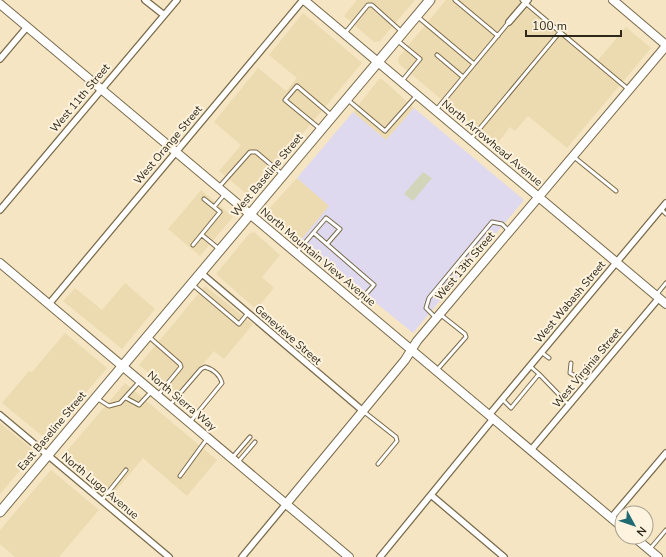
<svg xmlns="http://www.w3.org/2000/svg" width="666" height="557" font-family="'Nunito Sans',sans-serif">
<rect width="100%" height="100%" fill="#f5e5c2"/>
<path fill="#ecdab0" d="M357,0H415L380,41L374,42L344,16Z
M446,0H527L598,60L626,27L651,48L567,148L528,116L515,131L510,127L496,145L399,64L398,58Z
M303,13L362,63L252,194L248,195L219,171L241,145L214,122L258,68L286,91L297,78L269,55Z
M379,79H382L414,108L386,140L353,112Z
M297,178L330,206L300,241L268,214V210Z
M201,190L233,217L200,256L168,229Z
M254,232L280,255L262,277L274,288L256,309L216,274L249,234Z
M125,283L155,309L122,349L63,301L75,288L102,310Z
M205,286L253,324L224,359L214,351L176,396L139,365Z
M65,333L107,368L46,439L2,403L29,371L32,372Z
M125,383L217,460L187,496L143,458L114,493L67,453L66,452Z
M0,423L33,450L34,454L0,494Z
M51,470L99,510L59,557H15L0,544V530Z"/>
<path fill="#dfd9ef" d="M414,108L524,200L413,333L300,241L329,206L297,178L353,112L386,140Z"/>
<path fill="#d3d5ba" d="M423,172L432,178L413,201L404,194Z"/>
<g fill="none" stroke-linecap="round" stroke-linejoin="round">
<g stroke="#786a4b" stroke-width="5">
<path id="lane" d="M455,0L498,36
M522,0L628,89
M418,17L474,64
M345,33L368,5H372L402,32
M398,41L420,59L402,81
M437,55L463,77
M348,100L385,131L417,95
M436,110L509,22
M319,128L285,100L297,86L331,115
M471,139L560,32
M574,157L616,191
M219,187L250,152H256L282,174
M204,199L214,207
M661,209L666,214
M314,233L374,285L357,304
M202,235L219,249
M193,245L220,212L214,207L224,195
M297,252L326,218L340,229L327,244
M193,285L239,324L248,313
M657,294L666,283
M435,317L426,308L429,298L492,222L502,224L509,231
M148,336L180,364L181,367L158,395
M541,352L549,358
M571,363L570,373L587,383
M530,366L539,374
M437,370L466,337L465,334L441,315
M126,398L139,405L151,392
M98,399L109,406L120,403L140,381
M502,399L511,408L539,374L569,405
M170,405L201,369L205,367C213,369 220,375 222,383L190,422
M363,411L396,437L397,441L378,464
M232,458L250,437
M238,462L255,442
M180,476L207,439
M102,500L126,470
M649,550L666,530"/>
</g>
<g stroke="#786a4b" stroke-width="8">
<path id="street" d="M145,0L164,15
M509,22L528,0
M0,59L27,27
M0,210L177,0
M201,273L363,411
M49,304L303,0
M0,415L169,557
M489,415L666,203
M531,450L659,298
M431,495L504,557
M611,518L666,453
M242,557L286,504
M380,557L493,419"/>
</g>
<g stroke="#786a4b" stroke-width="10">
<path id="secondary" d="M304,0L666,304
M613,0L666,45
M0,4L622,527
M0,263L349,557
M286,504L405,360L417,341L666,46
M634,537L658,557"/>
</g>
<g stroke="#786a4b" stroke-width="11">
<path id="primary" d="M0,512L430,0"/>
</g>
<use href="#lane" stroke="#fff" stroke-width="3"/>
<use href="#street" stroke="#fff" stroke-width="5.5"/>
<use href="#secondary" stroke="#fff" stroke-width="8"/>
<use href="#primary" stroke="#fff" stroke-width="9"/>
</g>
<g text-anchor="middle" dominant-baseline="central" stroke-width="4" stroke-linejoin="round" paint-order="stroke">
<g font-size="11" fill="#2e281b" stroke="#fdf3de">
<text transform="translate(80 98) rotate(-50)">West 11th Street</text>
<text transform="translate(492 143) rotate(40)">North Arrowhead Avenue</text>
<text transform="translate(168 145) rotate(-50)">West Orange Street</text>
<text transform="translate(267 175) rotate(-50)">West Baseline Street</text>
<text transform="translate(318 257) rotate(40)">North Mountain View Avenue</text>
<text transform="translate(465 266) rotate(-50)">West 13th Street</text>
<text transform="translate(570 302) rotate(-50)">West Wabash Street</text>
<text transform="translate(288 335) rotate(41)">Genevieve Street</text>
<text transform="translate(587 368) rotate(-50)">West Virginia Street</text>
<text transform="translate(182 401) rotate(40)">North Sierra Way</text>
<text transform="translate(52 431) rotate(-50)">East Baseline Street</text>
<text transform="translate(100 486) rotate(40)">North Lugo Avenue</text>
</g>
</g>
<g transform="translate(634 525) rotate(130)"><circle r="19" fill="#fdf3de" stroke="#aaa290"/>
<path d="M0-3L7 15L0 10L-7 15Z" fill="#206a74"/>
<text y="-6" font-size="11" font-weight="bold" text-anchor="middle" fill="#2e281b">N</text>
</g>
<path d="M526 30v6h95v-6" fill="none" stroke="#2e281b" stroke-width="2"/>
<text x="532" y="30" font-size="12" fill="#2e281b" stroke="#fdf3de" stroke-width="3" paint-order="stroke">100 m</text>
</svg>
